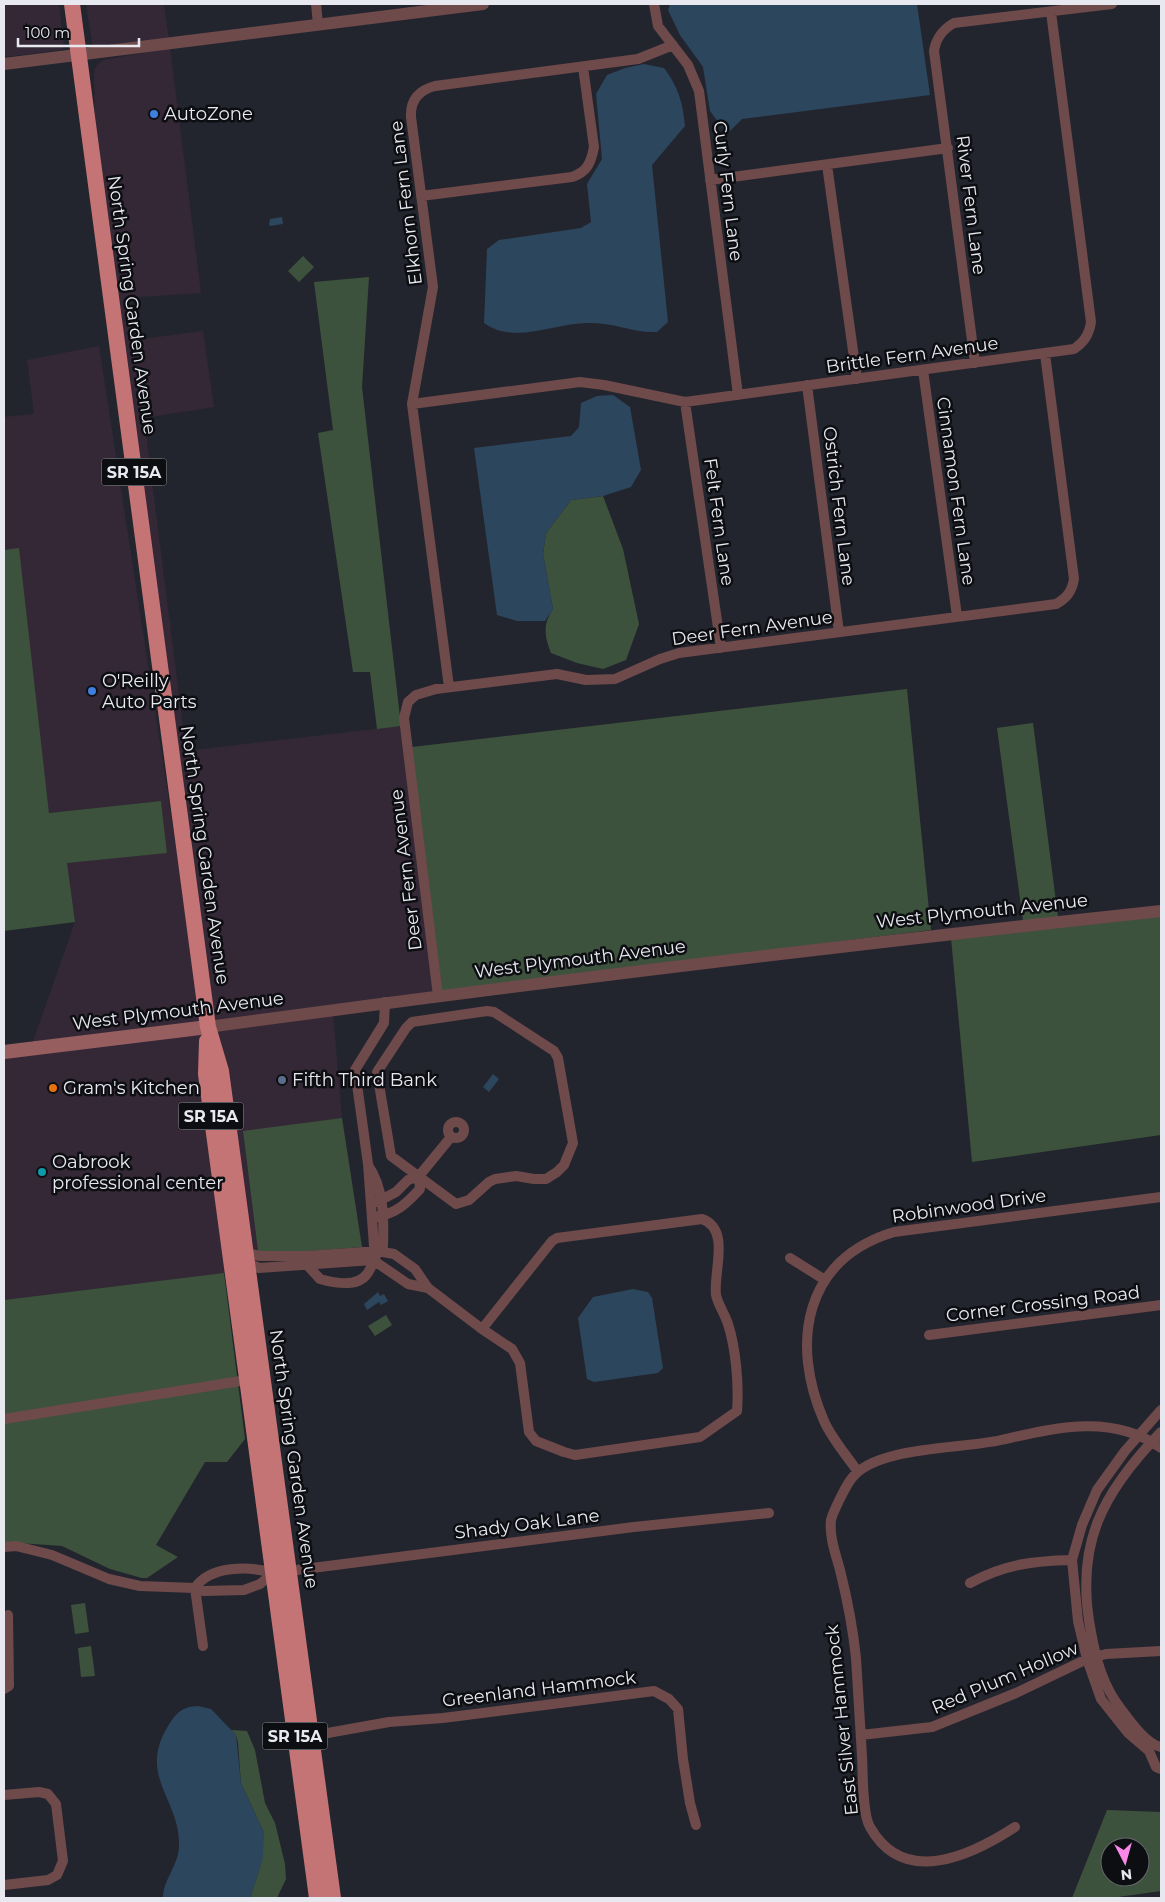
<svg xmlns="http://www.w3.org/2000/svg" width="1165" height="1902" font-family="Montserrat,sans-serif">
<rect width="100%" height="100%" fill="#23252e"/>
<path fill="#342836" d="M4,4H59L64,47L60,50L4,57Z
M86,4H164L169,39L93,49Z
M170,48L201,293L124,298L134,340L203,331L214,407L144,418L186,751L401,726L433,992L211,1022L95,151L94,71L97,65L103,60Z
M99,346L203,1023L32,1044L75,922L66,863L167,852L161,801L49,813L39,731L4,550V417L34,414L27,360Z
M333,1014L342,1118L243,1132L258,1251L249,1249L213,1031Z
M203,1033L228,1273L4,1300V1057Z"/>
<path fill="#3d523c" fill-rule="evenodd" d="M303,256L314,267L299,282L288,271Z
M369,277L362,387L401,726L377,729L370,672H353L318,433L333,430L314,282Z
M603,496L623,549L639,624L626,660L603,669L577,663L551,653C544,636 543,624 553,609L543,554L546,533L571,500Z
M19,548L49,813L161,801L167,853L67,863L75,922L4,931V550Z
M907,689L931,930L442,991L412,747Z
M1033,723L1058,917L1023,921L997,728Z
M1161,916V1135L972,1162L951,938Z
M342,1118L362,1247L310,1251H258L243,1131Z
M224,1273L245,1439L227,1462H205L156,1545L178,1557L147,1578H142L110,1569L62,1546L4,1542V1300Z
M386,1315L392,1325L375,1336L368,1326Z
M85,1603L89,1632L75,1634L71,1605Z
M91,1646L95,1676L81,1677L78,1648Z
M231,1730L247,1731L255,1750L265,1803L275,1823L285,1864L286,1879L277,1898H252V1892L260,1867L264,1833L241,1783L238,1743L236,1735Z
M1107,1810L1161,1812V1891L1111,1898H1072ZM1110,1847H1140V1877H1110Z"/>
<path fill="#2c465d" d="M670,4H917L930,95L742,119L727,134L710,111L703,67L680,35L668,10Z
M644,64L664,68C678,86 683,103 685,126L652,165L668,322L657,332C634,333 614,323 592,323C556,321 516,346 484,323L487,249L499,240L581,228L591,222L587,184L602,159L596,94L607,75L625,68Z
M282,217L283,224L270,226L269,224L270,219Z
M613,395L630,407L641,470L631,487L603,496L571,500L546,533L543,554L553,609L545,621H517L497,615L474,448L571,436L579,427L581,403L597,396Z
M493,1074L499,1079L489,1092L483,1087Z
M633,1289L648,1292L652,1298L663,1368L658,1373L594,1382L587,1379L578,1318L593,1297Z
M378,1292L380,1296L384,1294L388,1301L381,1305L379,1302L367,1310L364,1304Z
M198,1706L211,1709L236,1735L241,1783L264,1833L263,1858L252,1892V1898H163C163,1880 178,1866 179,1847C181,1799 137,1777 168,1726C177,1712 182,1707 198,1706Z"/>
<g fill="none" stroke-linecap="round" stroke-linejoin="round">
<path stroke="#6f4a4b" stroke-width="10" d="M316,4L318,24
M654,4L658,26L688,65L699,91L738,395
M827,165L857,379
M710,180L948,148
M421,196L572,177C587,172 591,163 594,147L583,67
M975,363L934,51C936,38 942,30 954,23L1112,4
M923,370L957,616
M807,385L839,632
M685,402L721,648
M412,404L580,382L604,385L685,402L1074,349C1084,342 1089,335 1091,322L1051,12
M449,687L412,404L433,287L411,117C410,100 419,90 435,86L638,59L673,45
M438,996L404,718L408,702L416,695L436,689L557,674L586,680L615,679L660,659L679,653L1056,604C1067,598 1072,591 1074,579L1045,354
M487,1011L494,1012L554,1051L558,1058L573,1143L564,1165L557,1172L546,1179H534L516,1176L495,1179L489,1182L469,1200L456,1204L391,1156L377,1072L406,1028L412,1022Z
M448 1130a8 8 0 1 1 16 0a8 8 0 1 1-16 0Z
M377,1202L396,1192L408,1180L419,1176L451,1137
M376,1217C397,1213 406,1204 420,1189L419,1176
M702,1219C731,1229 713,1272 716,1295C718,1305 725,1314 728,1324C736,1349 739,1385 737,1411L700,1437L575,1455L564,1452L536,1441L529,1432L520,1363L512,1349L482,1329L552,1241L557,1238Z
M377,1251L374,1246L368,1164L355,1070L384,1023L385,1002
M246,1253L260,1256H307L377,1251L394,1254L415,1269L428,1288L482,1329
M307,1256L308,1266L320,1279C334,1283 357,1288 367,1274C374,1265 374,1254 383,1246C384,1218 384,1188 368,1165
M790,1258L825,1280
M247,1262L259,1268L373,1260L408,1284L428,1288
M929,1335L1161,1305
M1161,1410L1125,1451L1097,1490L1082,1525L1072,1560L1078,1621L1087,1659L1101,1699L1128,1733L1149,1751L1156,1767L1161,1769
M4,1419L247,1380
M1161,1432C1102,1493 1074,1545 1091,1632C1096,1660 1103,1686 1121,1709C1130,1721 1146,1744 1161,1747
M858,1472C847,1456 832,1439 824,1421C790,1343 804,1259 894,1232L1161,1197
M4,1547L16,1546L52,1555L109,1579L140,1586L195,1588L204,1591L244,1590L260,1584L273,1573
M970,1583C1005,1564 1033,1561 1072,1560
M195,1588C210,1565 250,1566 273,1573L634,1527L769,1513
M195,1588L203,1646
M4,1689L9,1686L8,1615
M861,1735L932,1727L1016,1693L1087,1659L1106,1654L1161,1651
M311,1736L389,1722L443,1718L654,1691L669,1699L678,1709L683,1759L690,1803L696,1825
M4,1795L39,1792L48,1794L56,1804L63,1861L57,1875L48,1880L4,1885
M1015,1827C972,1855 904,1888 870,1827C862,1814 863,1773 862,1756C860,1723 858,1691 856,1658C853,1629 847,1598 840,1570C836,1555 829,1537 831,1520C833,1512 846,1485 852,1478C876,1446 963,1449 1001,1440C1055,1428 1112,1413 1161,1448"/>
<path stroke="#6f4a4b" stroke-width="12" d="M4,64L483,4
M208,1027C525,984 843,945 1161,911"/>
<path stroke="#975e60" stroke-width="14" d="M4,1052L208,1027"/>
<path stroke="#c57476" stroke-width="16" d="M72,4L208,1027L221,1071L333,1898
M207,1041L206,1074L317,1898"/>
</g>
<g fill="#3f7fe0" stroke="#0d0e12" stroke-width="2">
<circle cx="154" cy="114" r="5"/>
<circle cx="92" cy="691" r="5"/>
</g>
<circle fill="#5c6f8a" stroke="#0d0e12" stroke-width="2" cx="282" cy="1080" r="5"/>
<circle fill="#e8710a" stroke="#0d0e12" stroke-width="2" cx="53" cy="1088" r="5"/>
<circle fill="#0f9aa8" stroke="#0d0e12" stroke-width="2" cx="42" cy="1172" r="5"/>
<g text-anchor="middle" dominant-baseline="central" stroke-width="5" stroke-linejoin="round" paint-order="stroke">
<g fill="#0d0e12" stroke="#a6a7ad" stroke-width="1">
<rect x="101.5" y="458.5" width="65" height="27" rx="4"/>
<rect x="178.5" y="1102.5" width="65" height="27" rx="4"/>
<rect x="262.5" y="1722.5" width="65" height="27" rx="4"/>
</g>
<g font-size="16" font-weight="bold" fill="#e8e9f0">
<text x="134" y="472">SR 15A</text>
<text x="211" y="1116">SR 15A</text>
<text x="295" y="1736">SR 15A</text>
</g>
<g font-size="18" fill="#e8e9f0" stroke="#0d0e12" text-anchor="start">
<text x="164" y="114">AutoZone</text>
<text x="102" y="681">O'Reilly<tspan x="102" dy="21">Auto Parts</tspan></text>
<text x="292" y="1080">Fifth Third Bank</text>
<text x="63" y="1088">Gram's Kitchen</text>
<text x="52" y="1162">Oabrook<tspan x="52" dy="21">professional center</tspan></text>
</g>
<g font-size="18" fill="#e8e9f0" stroke="#0d0e12">
<text transform="translate(728 191) rotate(83)">Curly Fern Lane</text>
<text transform="translate(406 203) rotate(-97)">Elkhorn Fern Lane</text>
<text transform="translate(971 205) rotate(83)">River Fern Lane</text>
<text transform="translate(132 305) rotate(82)">North Spring Garden Avenue</text>
<text transform="translate(912 355) rotate(-8)">Brittle Fern Avenue</text>
<text transform="translate(956 491) rotate(82)">Cinnamon Fern Lane</text>
<text transform="translate(839 506) rotate(83)">Ostrich Fern Lane</text>
<text transform="translate(719 522) rotate(82)">Felt Fern Lane</text>
<text transform="translate(752 628) rotate(-8)">Deer Fern Avenue</text>
<text transform="translate(205 855) rotate(82)">North Spring Garden Avenue</text>
<text transform="translate(406 870) rotate(-97)">Deer Fern Avenue</text>
<text transform="translate(982 911) rotate(-6)">West Plymouth Avenue</text>
<text transform="translate(580 959) rotate(-7)">West Plymouth Avenue</text>
<text transform="translate(178 1011) rotate(-7)">West Plymouth Avenue</text>
<text transform="translate(969 1206) rotate(-8)">Robinwood Drive</text>
<text transform="translate(1043 1304) rotate(-7)">Corner Crossing Road</text>
<text transform="translate(294 1459) rotate(82)">North Spring Garden Avenue</text>
<text transform="translate(527 1524) rotate(-7)">Shady Oak Lane</text>
<text transform="translate(1005 1678) rotate(-23)">Red Plum Hollow</text>
<text transform="translate(539 1689) rotate(-7)">Greenland Hammock</text>
<text transform="translate(842 1720) rotate(-96)">East Silver Hammock</text>
</g>
</g>
<rect width="1165" height="1902" fill="none" stroke="#e8e9f0" stroke-width="10"/>
<g transform="translate(1125 1862) rotate(174)"><circle r="24" fill="#0d0e12" stroke="#65666b"/>
<path d="M0-4L9 19L0 12L-9 19Z" fill="#f988e9"/>
<text y="-8" font-size="14" font-weight="bold" text-anchor="middle" fill="#e8e9f0">N</text>
</g>
<path d="M18 38v8h121v-8" fill="none" stroke="#e8e9f0" stroke-width="2.5"/>
<text x="25" y="38" font-size="15" fill="#e8e9f0" stroke="#0d0e12" stroke-width="4" paint-order="stroke">100 m</text>
</svg>
